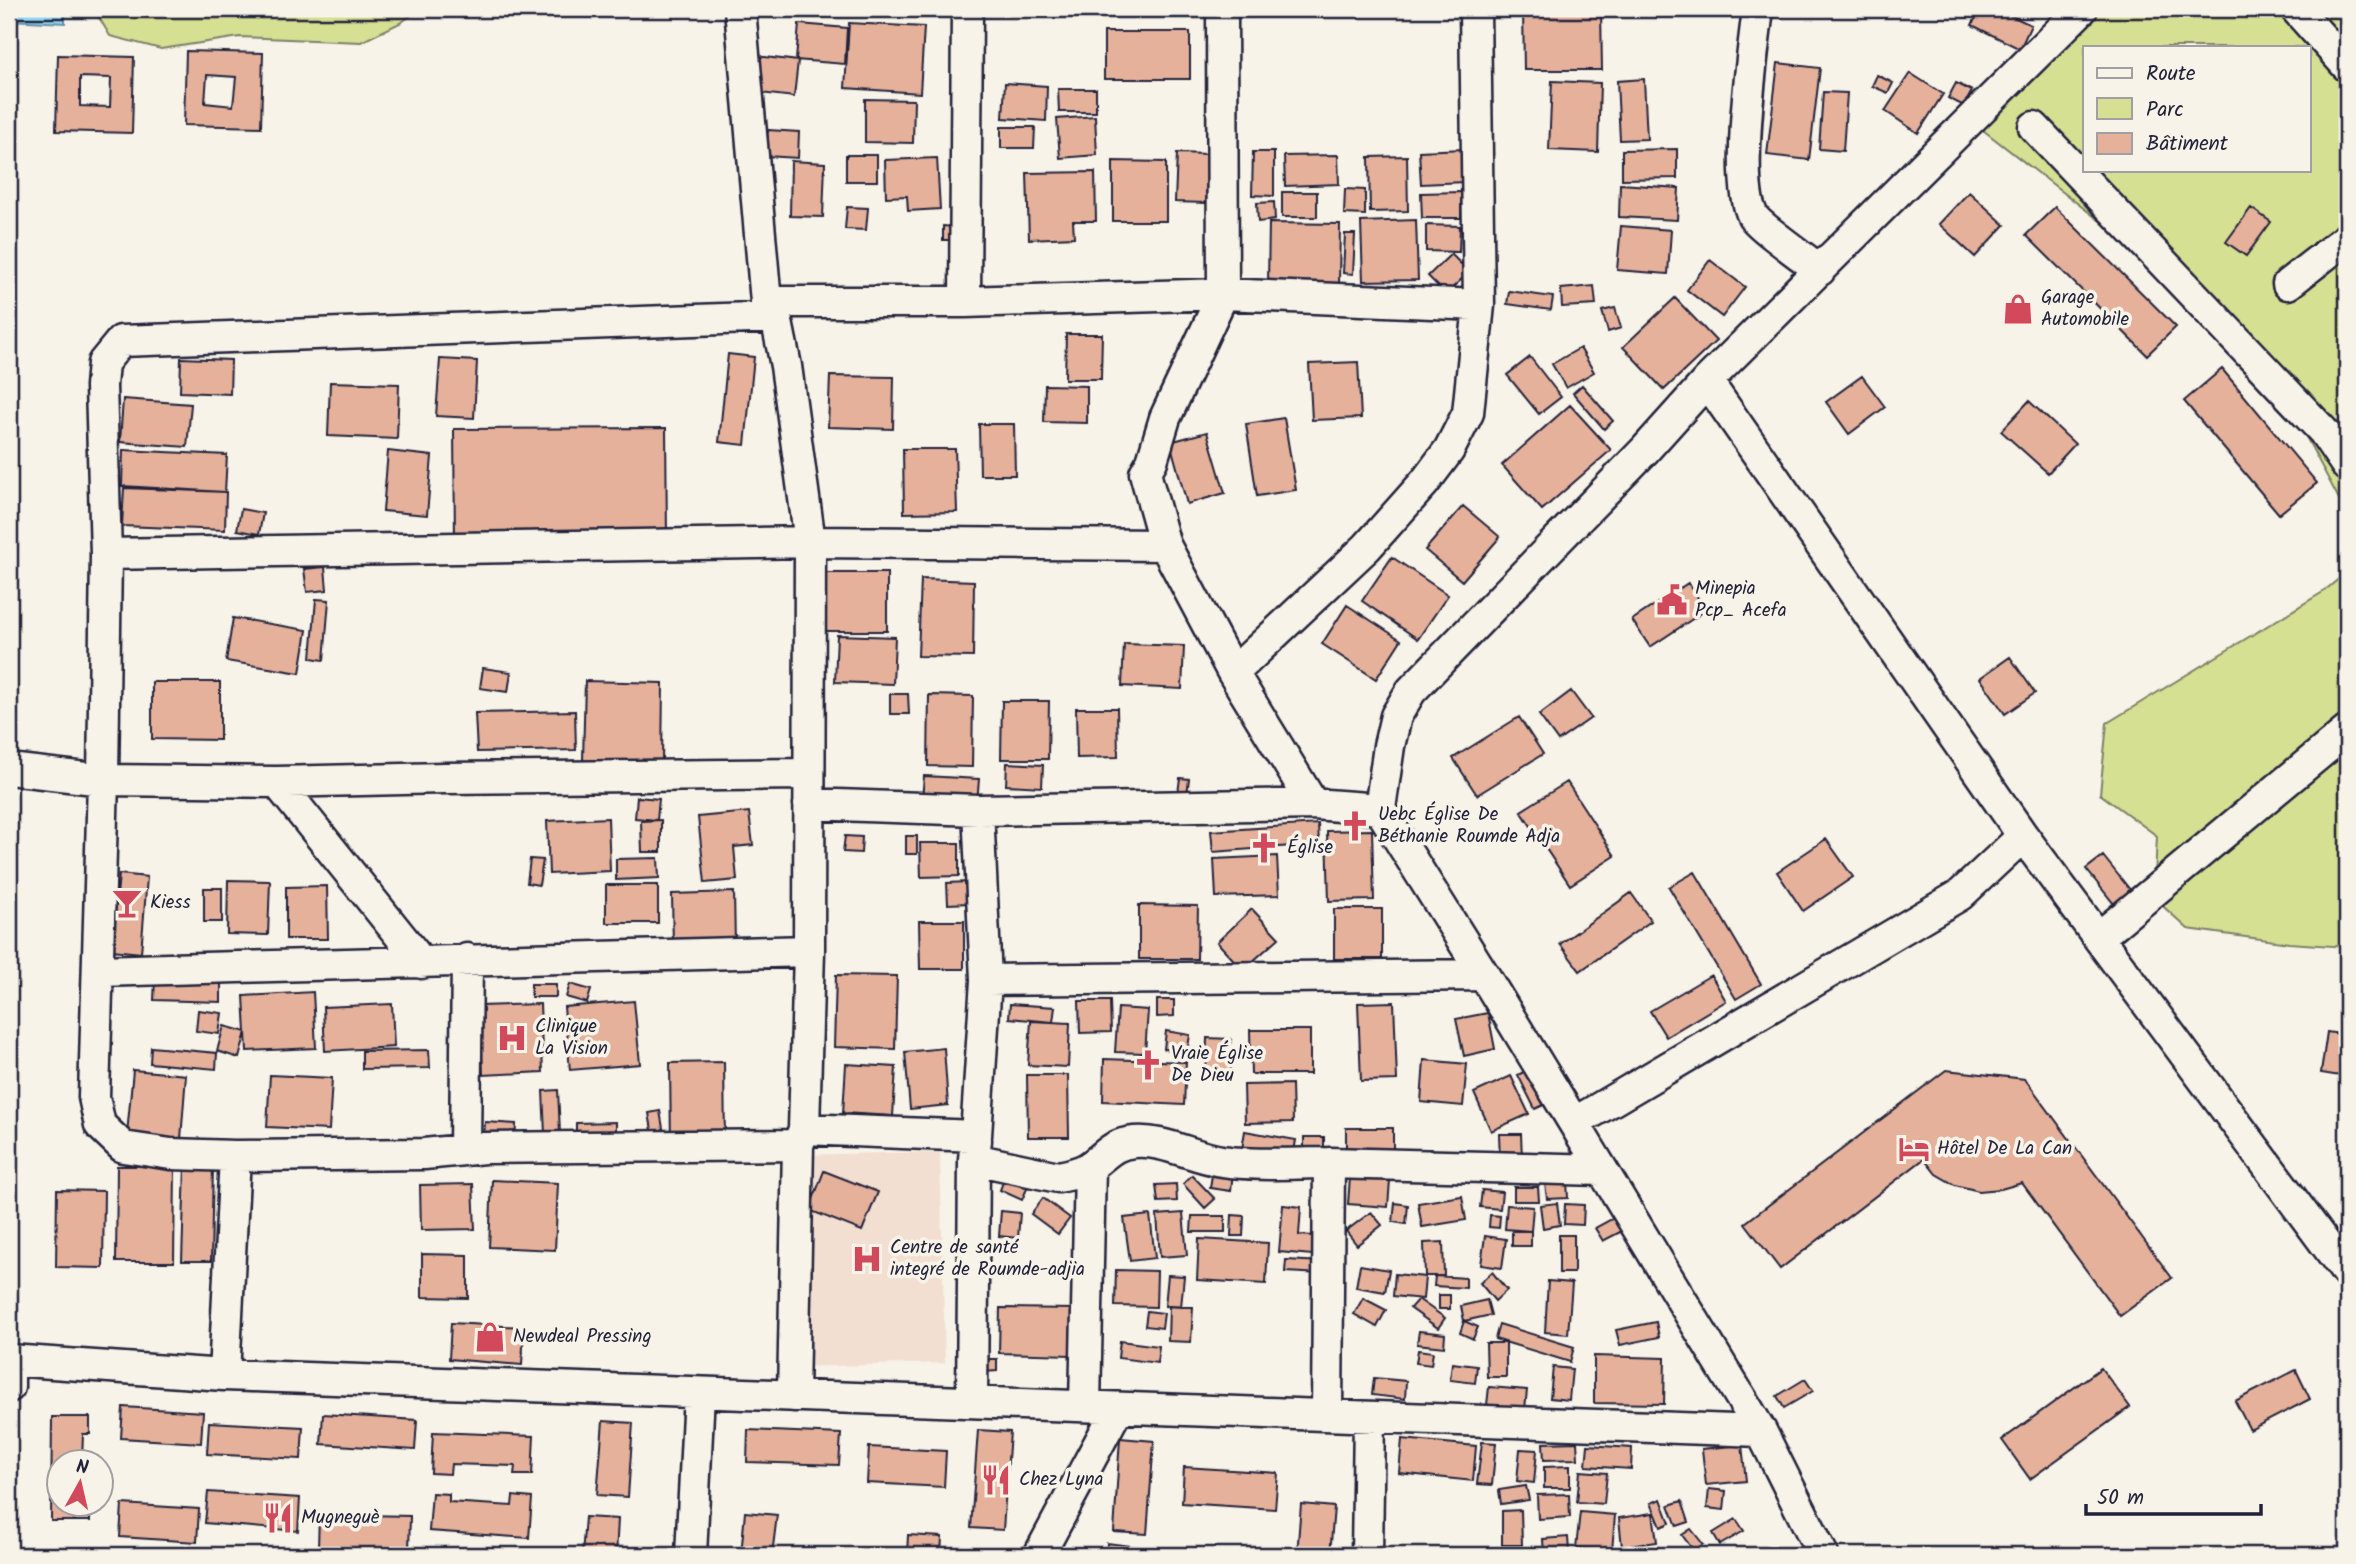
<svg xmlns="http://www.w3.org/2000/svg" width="2356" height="1564" font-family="Kalam,sans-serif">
<rect width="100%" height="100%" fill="#f7f3e8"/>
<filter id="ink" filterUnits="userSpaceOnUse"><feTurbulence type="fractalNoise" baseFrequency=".0143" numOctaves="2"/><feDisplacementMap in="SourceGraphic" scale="14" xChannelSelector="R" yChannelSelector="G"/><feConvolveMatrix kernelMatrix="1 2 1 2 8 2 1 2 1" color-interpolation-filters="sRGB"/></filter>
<g filter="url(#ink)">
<path fill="#f2dfd1" d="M940,1152L945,1363L795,1367L790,1155Z"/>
<path fill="#d5e093" stroke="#7c8167" stroke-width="2" fill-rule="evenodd" d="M94,9H419L402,22L361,42L240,37L161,49L110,36Z
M2082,9H2347V514L2304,433L2144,255L1970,120ZM2085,47H2309V170H2085Z
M2347,572V947L2289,943L2188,929L2154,898L2157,836L2100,794L2107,723L2323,592Z"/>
<path fill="#94d9f6" stroke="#6690ab" stroke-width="2" d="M9,9H65V23L9,20Z"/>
<path fill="#e6b19b" stroke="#22223b" stroke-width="2" fill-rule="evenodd" d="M1523,9H1601L1602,70H1524Z
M1952,9H1971L1965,17Z
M1980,9H1997L2031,25L2020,49L1972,25Z
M849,23L924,27L920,93L845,88Z
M799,24L847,28L845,64L796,60Z
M1104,32H1190V79H1104Z
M186,51L263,53L261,127L184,125ZM207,75L236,77L233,106L205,103Z
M58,55L134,57L132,133L56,131ZM80,77L111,78L110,107L80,106Z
M756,56L798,61L794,97L752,92Z
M1778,63L1820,68L1809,160L1767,155Z
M1910,73L1943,94L1918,133L1885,111Z
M1877,75L1893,83L1888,93L1872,86Z
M1644,79L1647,139L1620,140L1617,81Z
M1552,81L1600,83L1598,152L1549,150Z
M1005,83L1047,86L1046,121L1003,118Z
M1956,83L1972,91L1964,106L1948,98Z
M1058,89H1096V112H1059Z
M1823,92L1847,93L1843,151L1819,149Z
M865,99L914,100L913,143L865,142Z
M1095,116L1097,155L1060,158L1057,119Z
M1001,127H1035L1034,148H1001Z
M768,130L799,132L798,158L766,156Z
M1464,149L1465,182L1421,184L1419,151Z
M1677,149V178L1622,179V150Z
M1253,152H1274V196L1252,195Z
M1177,153L1208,154L1206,203L1175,202Z
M846,155H877V181H846Z
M1338,155L1339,184L1285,186L1284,156Z
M1407,156L1408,211L1370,212L1369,157Z
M937,158L940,209L908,211L907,196L886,197L885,160Z
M791,161L825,163L823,217L790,216Z
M1113,161L1166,162V221H1113Z
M1095,172L1096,221H1073L1074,237L1029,239L1027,173Z
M1620,184L1679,188L1677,220L1619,217Z
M1345,189L1365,190V215L1344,214Z
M1282,192H1317V217H1282Z
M1461,192V218H1422L1421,193Z
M1969,192L2005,225L1975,257L1939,224Z
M1274,202L1275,220L1258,222L1257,203Z
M847,207L868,208L866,230L845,229Z
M2055,207L2176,327L2147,355L2026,235Z
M2251,208L2271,222L2246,256L2226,242Z
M1416,220L1418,280L1363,281L1361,222Z
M1269,223L1340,224L1339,285L1268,284Z
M1426,225L1460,226L1459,252L1426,251Z
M943,226L953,227L952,240H943Z
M1621,226L1671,230L1668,274L1617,270Z
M1345,234H1355L1353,274L1343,273Z
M1451,254L1469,272L1446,294L1428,276Z
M1710,260L1745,287L1722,317L1687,290Z
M1594,286L1596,305L1562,307L1561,289Z
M1509,291L1553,297L1551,310L1507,304Z
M1675,298L1716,341L1664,390L1623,347Z
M1615,308L1621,328L1608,332L1602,311Z
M1066,334H1102L1101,379H1065Z
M1580,348L1594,372L1566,388L1552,364Z
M728,354L754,357L745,445L719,442Z
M1530,357L1561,397L1539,414L1507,375Z
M181,358L231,360L230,394L180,392Z
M440,359L477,361L474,418L436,416Z
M1358,362L1361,418L1312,420L1309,364Z
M2222,369L2317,483L2279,514L2184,401Z
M830,376L894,377L893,429L828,427Z
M1862,376L1885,407L1849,434L1826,402Z
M330,382L399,384L397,439L328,436Z
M1045,385L1087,386V423L1044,422Z
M1582,385L1613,421L1604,429L1573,393Z
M123,399L191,404L187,447L120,442Z
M2029,401L2075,444L2048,473L2001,431Z
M1570,405L1611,450L1542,510L1502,465Z
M1284,418L1296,490L1257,496L1246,424Z
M979,424H1014L1015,475H980Z
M666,428L667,540L455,541L454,429Z
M1207,432L1225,493L1187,504L1170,442Z
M903,449H955L957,512L904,513Z
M123,450L227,455L225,492L122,486Z
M388,451L432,456L427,515L383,511Z
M124,488L226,492L225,530L122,526Z
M1463,506L1500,537L1462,581L1425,550Z
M241,509L263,513L259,534L237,530Z
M1392,557L1448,595L1418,639L1362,601Z
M325,567L327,590L307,592L304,569Z
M823,573H887V631H823Z
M921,579L974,581L973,657L918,656Z
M1688,583L1706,610L1650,647L1632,620Z
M316,599L329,600L324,660L311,658Z
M1347,605L1401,640L1376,679L1322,644Z
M233,618L307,630L300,673L226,661Z
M837,635L895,637L893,684L835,682Z
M1124,644L1184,646L1182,689L1122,686Z
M2010,657L2035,693L2005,714L1980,678Z
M483,668L511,672L508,692L480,688Z
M585,681L663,683L662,763L583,761Z
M152,682H220V740L152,739Z
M1571,691L1591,718L1558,741L1539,715Z
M890,694H908L909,714H890Z
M929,695L973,696L972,767L928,766Z
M1002,701H1049L1048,759H1001Z
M1076,708H1117L1118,757L1077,758Z
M575,711L576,750L477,752L475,713Z
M1519,717L1543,754L1477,795L1453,758Z
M1007,763L1043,765L1042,787L1006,785Z
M924,776L979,779L977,803L922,800Z
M1180,778L1189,779L1187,794L1178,793Z
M1567,782L1615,856L1570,885L1521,811Z
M637,797L659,799L657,820L635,818Z
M749,812L753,845L734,847L737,880L705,883L698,817Z
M608,818L610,871L549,874L547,821Z
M661,820V852H642L641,821Z
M1318,824L1319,844L1213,852L1211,831Z
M1372,830L1374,900L1329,901L1327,831Z
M845,836L862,837L861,853L843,852Z
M906,836H917V854H906Z
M1826,839L1853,877L1803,911L1777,872Z
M920,843H959V876L921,877Z
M1277,856L1279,895L1216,897L1214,859Z
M2103,856L2139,901L2122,914L2086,869Z
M658,858L659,878L616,880V859Z
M530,859L543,860L539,885L527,883Z
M1695,872L1761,984L1736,999L1669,887Z
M119,874L147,877L141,953L112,950Z
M228,880L270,881L268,935L227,934Z
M968,882L969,903L948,904L947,883Z
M606,885H658V923H606Z
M327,886L328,939H286V887Z
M204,888H222V922H204Z
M734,892L735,945L673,946L672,894Z
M1631,893L1651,921L1580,971L1560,944Z
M1139,905L1198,906L1197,959H1139Z
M1252,909L1279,938L1243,970L1217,942Z
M1334,909H1382V959H1334Z
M919,921H964V969H920Z
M836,975L897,976L895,1049L834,1047Z
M1711,975L1726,1001L1666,1037L1650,1011Z
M155,980L221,982V1002L154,1000Z
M531,984H556V997H531Z
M570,984L591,990L587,1003L566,997Z
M313,992L316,1048L247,1051L244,996Z
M1157,1000H1174V1016L1157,1017Z
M634,1001L640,1064L570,1070L564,1007Z
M1079,1001H1110L1111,1032L1080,1033Z
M1394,1002L1397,1080L1361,1081L1358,1003Z
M392,1004L394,1047L325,1051L323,1007Z
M540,1004L543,1072L483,1075L480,1006Z
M1010,1004L1055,1007L1053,1022L1009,1018Z
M1118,1008L1148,1010L1145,1053L1115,1052Z
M198,1010L222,1013L219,1034L196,1031Z
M1488,1013L1495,1049L1464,1056L1456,1019Z
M1031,1021L1070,1023L1068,1067L1028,1065Z
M224,1026L246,1032L239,1058L217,1051Z
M1250,1030H1310V1074H1251Z
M1166,1031L1190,1035L1187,1053L1164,1049Z
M2327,1032L2347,1035V1077L2321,1073Z
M1207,1038L1231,1039V1074H1206Z
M151,1047L217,1053L216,1069L150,1063Z
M944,1048L948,1105L910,1109L905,1052Z
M429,1050L430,1068L362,1069V1051Z
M1104,1059L1186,1062L1184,1105L1103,1101Z
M1424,1060L1467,1064L1463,1106L1421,1102Z
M724,1062L725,1144L671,1145L670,1063Z
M846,1064L896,1067L893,1116L843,1113Z
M1529,1069L1546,1104L1535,1109L1518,1075Z
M133,1070L186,1075L181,1139L127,1134Z
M1946,1070L2025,1079L2172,1278L2120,1316L2022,1183L2001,1189L1979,1191L1955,1185L1936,1174L1924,1159L1780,1269L1745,1223Z
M270,1075L332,1078L329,1130L267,1127Z
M1027,1075H1068L1069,1137H1028Z
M1511,1076L1529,1114L1491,1131L1474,1093Z
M1292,1084L1293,1122L1245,1123L1244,1085Z
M558,1090L560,1133L545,1134L543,1091Z
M660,1111L664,1134L653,1136L649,1113Z
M485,1122L516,1124L515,1144L484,1141Z
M616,1122V1145H576V1123Z
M1346,1128H1393V1149L1346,1148Z
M1245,1131L1296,1140L1293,1157L1242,1149Z
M1499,1134H1521L1522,1158L1500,1159Z
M1304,1137H1324V1149H1304Z
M185,1165H213L211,1261H182Z
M117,1166H175L174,1262H116Z
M1213,1168L1233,1171L1231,1191L1210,1188Z
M824,1171L878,1192L862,1231L809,1210Z
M1006,1174L1029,1184L1022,1200L1000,1190Z
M1192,1175L1215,1199L1205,1208L1183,1184Z
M1350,1177L1390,1180L1388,1207L1348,1204Z
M492,1180L558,1183L555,1250L489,1247Z
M1567,1182L1568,1198L1547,1199L1545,1184Z
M473,1184L475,1229L421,1230L420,1185Z
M1176,1184L1177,1201L1158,1202L1156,1185Z
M1514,1187H1538L1539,1201H1514Z
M57,1190L104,1191L103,1268L56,1267Z
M1482,1190L1502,1192L1500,1209L1480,1207Z
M1462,1196L1466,1220L1422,1227L1418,1203Z
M1043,1198L1070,1218L1058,1234L1031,1214Z
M1395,1203L1408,1205L1406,1224L1393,1222Z
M1557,1203L1560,1225L1543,1228L1540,1205Z
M1565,1204L1584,1205L1583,1225L1564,1224Z
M1283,1205L1301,1207L1299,1235L1313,1236L1312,1255L1279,1252Z
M1507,1205L1533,1207L1531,1231L1505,1229Z
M1001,1211L1020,1213L1018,1238L999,1236Z
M1371,1212L1382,1225L1357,1245L1346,1231Z
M1183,1213L1187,1255L1160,1257L1157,1215Z
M1150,1215L1155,1258L1130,1261L1124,1218Z
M1232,1215L1244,1216L1243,1236H1231Z
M1490,1215L1500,1216L1499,1228L1489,1227Z
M1192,1216H1225V1232H1191Z
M1617,1216L1624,1230L1603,1241L1595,1228Z
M1512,1231H1531V1246H1512Z
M1559,1235H1574V1273H1559Z
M1485,1236L1506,1239L1502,1268L1481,1265Z
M1199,1239L1268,1243L1266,1284L1197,1280Z
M1443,1242L1444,1276H1425L1424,1243Z
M422,1254L468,1255V1298L422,1297Z
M1286,1260L1323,1262V1274L1285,1272Z
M1360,1265L1389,1270L1385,1292L1356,1287Z
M1116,1270L1157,1271L1156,1307L1115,1306Z
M1492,1272L1507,1290L1495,1301L1480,1283Z
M1395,1274L1425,1277L1423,1299L1393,1296Z
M1168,1275L1184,1276L1181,1307L1165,1306Z
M1435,1276L1466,1278V1288L1434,1286Z
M1548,1281L1572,1283L1568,1334L1545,1332Z
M1439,1295H1450V1309H1439Z
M1363,1298L1386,1310L1377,1327L1354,1314Z
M1418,1299L1445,1318L1438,1328L1410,1308Z
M1487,1300L1491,1315L1464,1321L1461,1306Z
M1169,1306L1193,1307L1191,1342L1168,1341Z
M1000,1308L1072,1309V1355L999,1353Z
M1147,1311L1164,1313L1162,1328L1145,1326Z
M1464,1321L1478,1327L1473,1339L1460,1333Z
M1656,1322L1659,1337L1620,1345L1616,1330Z
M451,1323L524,1327L522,1365L449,1359Z
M1499,1324L1574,1347L1570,1362L1495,1339Z
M1419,1331L1445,1334L1444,1347L1417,1344Z
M1120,1341L1159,1346L1157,1363L1118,1358Z
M1486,1343H1506V1377H1487Z
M1418,1350L1433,1352L1431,1365L1416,1363Z
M1594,1356L1665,1358L1664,1404L1594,1403Z
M984,1359H997V1371L984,1372Z
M1452,1363L1477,1366L1475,1383L1450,1380Z
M1553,1367L1572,1369L1569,1400L1550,1398Z
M2101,1368L2130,1407L2030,1479L2002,1440Z
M2296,1370L2310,1399L2250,1430L2235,1401Z
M1374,1378L1406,1381L1405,1399L1372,1395Z
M1805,1379L1813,1391L1784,1408L1777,1396Z
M1489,1387L1527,1390L1525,1409L1487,1405Z
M123,1407L203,1412L201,1443L121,1438Z
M323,1414L417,1420L415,1450L321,1444Z
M52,1417H90V1434H83L82,1462H60V1504H90V1521H51Z
M603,1421L633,1423L628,1497L597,1495Z
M209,1422L303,1427L301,1459L207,1454Z
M748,1430L841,1434L839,1465L747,1462Z
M978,1430L1010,1432L1003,1530L971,1528Z
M433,1432L534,1436L532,1475H514L515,1466L451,1464L450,1474L431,1473Z
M1120,1438L1154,1441L1147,1534L1114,1532Z
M1402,1439L1476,1446L1473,1481L1399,1473Z
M1482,1442L1496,1443L1492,1485L1477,1484Z
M1577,1442L1578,1459L1544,1460L1543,1443Z
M1588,1445L1632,1448L1631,1469L1586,1466Z
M1742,1445L1746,1481L1706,1485L1702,1449Z
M869,1447L946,1451L944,1487L867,1483Z
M1520,1449L1537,1450L1534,1483L1517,1481Z
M1570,1466V1488H1544V1467Z
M1184,1467L1278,1473L1275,1509L1182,1503Z
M1580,1471L1607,1473L1604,1504L1577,1502Z
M1526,1486L1529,1500L1501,1504L1499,1490Z
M1709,1489L1726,1491L1724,1510L1707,1508Z
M208,1492L300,1498L298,1531L205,1523Z
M432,1493L449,1494V1502L512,1506L513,1496L532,1498L529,1538L429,1531Z
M1569,1494L1570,1517L1538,1519L1537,1495Z
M1661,1499L1670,1523L1661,1527L1651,1503Z
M1682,1501L1689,1522L1677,1526L1669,1505Z
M122,1504L199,1509L197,1542L120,1537Z
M1301,1504L1334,1507L1330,1555H1297Z
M1521,1510L1522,1545H1502V1511Z
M745,1512L777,1515L772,1555H741Z
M1580,1512L1615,1515L1612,1551L1576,1548Z
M1653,1513L1657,1542L1622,1547L1619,1518Z
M319,1514L410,1516L409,1551L318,1549Z
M585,1517L618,1519L616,1555H582Z
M1736,1519L1744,1531L1720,1545L1713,1533Z
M1691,1529L1703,1544L1694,1551L1682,1535Z
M908,1535L942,1537L941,1555H907Z
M1568,1537L1569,1552L1544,1555L1543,1539Z
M1107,1543L1139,1547L1138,1555H1106Z"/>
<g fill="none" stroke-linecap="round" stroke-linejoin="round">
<g stroke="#22223b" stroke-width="35">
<path id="minor" d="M740,9L766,302L776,317L786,366L810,542L809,951L804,1129L798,1145L793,1396
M1758,9C1753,51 1734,182 1753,216C1759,226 1807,260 1820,270
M2296,9L2347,66
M2034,127L2324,432L2347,466
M2288,284L2347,238
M766,302H965L1223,294L1479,305
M965,302L967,9
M1707,381L2023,836L2347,1273
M1165,545L1145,473L1152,461L1165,418L1223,294L1222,9
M106,554L101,386L103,363L121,341L776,317
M9,769L103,780L277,782L445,778L809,774
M277,782L422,963
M809,804L978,810L1313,804L1380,809
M1313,804L1233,673L1367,547L1425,482L1449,450L1468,413L1479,305L1475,9
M978,810L986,980L1484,975
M2099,937L2347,731
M99,971L809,951
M1574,1123L1960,895L2023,836
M804,1129L976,1136L986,980
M798,1145L484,1148L424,1154L235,1156L171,1154L123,1147L100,1125L94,1097L103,780L106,554L810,542L1165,545L1233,673
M465,1149L467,959
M974,1159L1058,1177C1069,1175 1080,1173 1089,1167C1106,1156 1111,1144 1134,1142C1163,1139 1193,1157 1222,1161C1256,1166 1295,1163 1329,1163
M9,1360L224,1375L1761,1431
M9,1372V1387
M224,1375L235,1156
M972,1402L974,1159L976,1140
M1085,1406L1090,1167
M1327,1415L1329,1163L1602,1170
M691,1555L699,1393
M1039,1555L1118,1408
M1367,1555L1369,1417
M1823,1555L1761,1431L1484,975L1380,809L1389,746L1396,716L1411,691L1645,450L1707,381L2082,9"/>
</g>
<use href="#minor" stroke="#f7f3e8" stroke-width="30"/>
</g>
</g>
<defs>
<g id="shop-bare" transform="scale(2.415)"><path d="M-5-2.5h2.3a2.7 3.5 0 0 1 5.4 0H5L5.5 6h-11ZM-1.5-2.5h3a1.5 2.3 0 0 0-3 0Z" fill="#d1495b" stroke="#f7f3e8" stroke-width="2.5" paint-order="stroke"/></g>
<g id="civic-bare" transform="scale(2.415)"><path d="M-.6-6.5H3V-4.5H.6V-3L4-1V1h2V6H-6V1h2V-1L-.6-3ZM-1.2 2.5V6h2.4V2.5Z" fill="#d1495b" stroke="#f7f3e8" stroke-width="2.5" paint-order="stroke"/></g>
<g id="church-bare" transform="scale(2.415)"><path d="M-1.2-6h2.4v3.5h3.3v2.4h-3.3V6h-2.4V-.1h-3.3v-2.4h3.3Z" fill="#d1495b" stroke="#f7f3e8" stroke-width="2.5" paint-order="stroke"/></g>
<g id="bar-bare" transform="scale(2.415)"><path d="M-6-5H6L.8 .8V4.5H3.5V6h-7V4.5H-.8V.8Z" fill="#d1495b" stroke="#f7f3e8" stroke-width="2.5" paint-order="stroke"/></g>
<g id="hospital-bare" transform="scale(2.415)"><path d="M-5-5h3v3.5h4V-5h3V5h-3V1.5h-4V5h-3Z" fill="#d1495b" stroke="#f7f3e8" stroke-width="2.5" paint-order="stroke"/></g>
<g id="hotel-bare" transform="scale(2.415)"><path d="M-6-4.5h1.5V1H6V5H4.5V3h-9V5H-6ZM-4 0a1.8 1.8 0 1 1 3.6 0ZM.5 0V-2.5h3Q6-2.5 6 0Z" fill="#d1495b" stroke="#f7f3e8" stroke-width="2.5" paint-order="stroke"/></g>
<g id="restaurant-bare" transform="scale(2.415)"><path d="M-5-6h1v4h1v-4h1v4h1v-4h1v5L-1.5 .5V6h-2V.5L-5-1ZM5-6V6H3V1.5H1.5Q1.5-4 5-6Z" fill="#d1495b" stroke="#f7f3e8" stroke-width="2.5" paint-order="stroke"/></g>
</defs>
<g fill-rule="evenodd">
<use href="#shop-bare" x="2018" y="309"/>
<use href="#civic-bare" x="1672" y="600"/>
<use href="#church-bare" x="1355" y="826"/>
<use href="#church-bare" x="1264" y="848"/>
<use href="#bar-bare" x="127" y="903"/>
<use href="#hospital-bare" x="512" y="1038"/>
<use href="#church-bare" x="1148" y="1065"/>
<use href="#hotel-bare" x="1914" y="1149"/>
<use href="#hospital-bare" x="867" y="1259"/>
<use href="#shop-bare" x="490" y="1337"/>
<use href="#restaurant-bare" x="996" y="1480"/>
<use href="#restaurant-bare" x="278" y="1518"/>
</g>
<g text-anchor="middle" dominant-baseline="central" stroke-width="7" stroke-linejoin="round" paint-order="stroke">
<g font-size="19" fill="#22223b" stroke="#f7f3e8" text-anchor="start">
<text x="2041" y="298">Garage<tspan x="2041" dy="22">Automobile</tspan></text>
<text x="1695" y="589">Minepia<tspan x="1695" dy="22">Pcp_ Acefa</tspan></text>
<text x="1378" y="815">Uebc Église De<tspan x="1378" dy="22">Béthanie Roumde Adja</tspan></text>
<text x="1287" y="848">Église</text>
<text x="150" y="903">Kiess</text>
<text x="535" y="1027">Clinique<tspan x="535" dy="22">La Vision</tspan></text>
<text x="1171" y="1054">Vraie Église<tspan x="1171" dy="22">De Dieu</tspan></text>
<text x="1937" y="1149">Hôtel De La Can</text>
<text x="890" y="1248">Centre de santé<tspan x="890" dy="22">integré de Roumde-adjia</tspan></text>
<text x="513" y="1337">Newdeal Pressing</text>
<text x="1019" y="1480">Chez Lyna</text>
<text x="301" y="1518">Mugneguè</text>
</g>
</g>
<rect width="2356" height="1564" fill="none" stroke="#f7f3e8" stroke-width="35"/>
<rect x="18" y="18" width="2321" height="1529" fill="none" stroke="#22223b" stroke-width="2.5" filter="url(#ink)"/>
<rect x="2083" y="46" width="228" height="126" fill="#f7f3e8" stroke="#a29fa3" stroke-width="2"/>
<rect x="2097" y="68" width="35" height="10" fill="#f7f3e8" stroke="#a29fa3" stroke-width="2"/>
<text x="2146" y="80" font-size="21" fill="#22223b">Route</text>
<rect x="2097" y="98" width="35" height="21" fill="#d5e093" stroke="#a29fa3" stroke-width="2"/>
<text x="2146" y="116" font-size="21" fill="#22223b">Parc</text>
<rect x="2097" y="133" width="35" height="21" fill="#e6b19b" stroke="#a29fa3" stroke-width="2"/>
<text x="2146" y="150" font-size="21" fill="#22223b">Bâtiment</text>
<g transform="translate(80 1483) rotate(8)"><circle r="33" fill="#f7f3e8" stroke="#a29fa3" stroke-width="2"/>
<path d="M0-5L12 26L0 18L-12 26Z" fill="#d1495b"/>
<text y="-10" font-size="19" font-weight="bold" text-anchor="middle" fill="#22223b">N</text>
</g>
<path d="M2086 1504v10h175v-10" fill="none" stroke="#22223b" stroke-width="3.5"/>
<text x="2097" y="1504" font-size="21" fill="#22223b" stroke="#f7f3e8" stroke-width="5" paint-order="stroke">50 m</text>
</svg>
